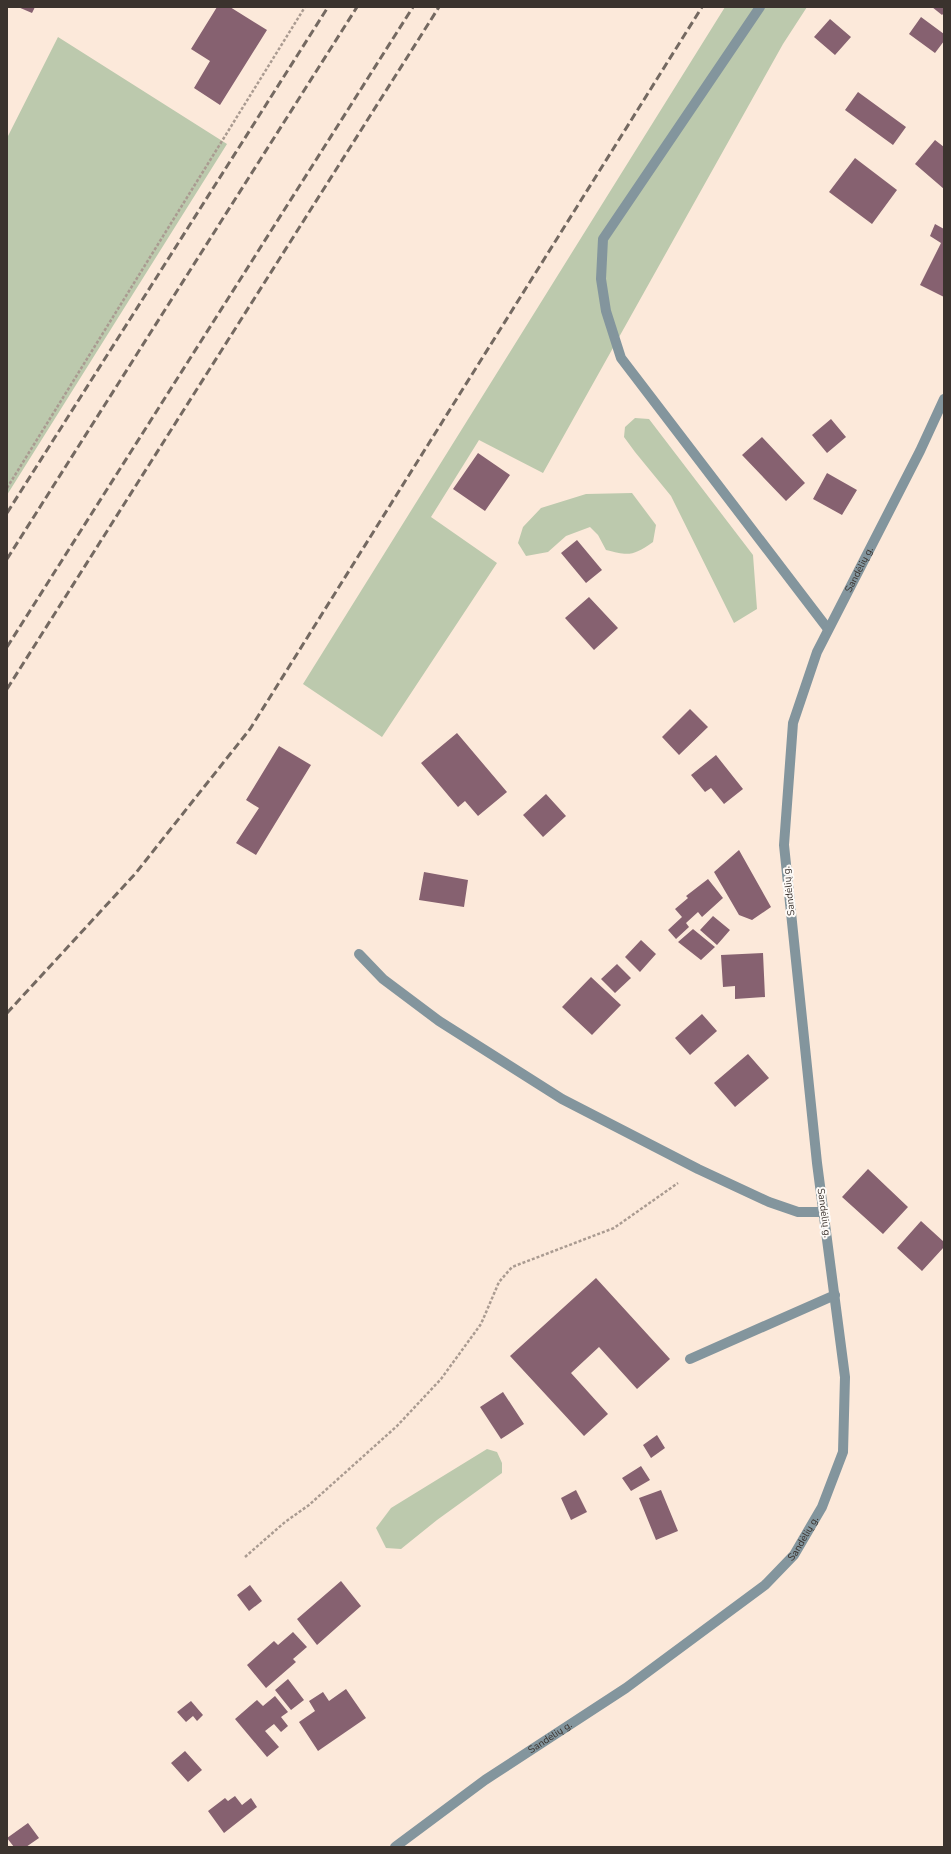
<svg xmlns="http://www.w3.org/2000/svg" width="951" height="1854" font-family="'Nunito Sans',sans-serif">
<rect width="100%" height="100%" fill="#fce9da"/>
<path fill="#bcc9ad" d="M725,7H807L783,44L543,473L479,440L431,517L497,563L382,737L303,684Z
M58,37L227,144L7,495V138Z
M635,418L649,419L753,555L757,609L734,623L671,496L635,452L624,437L625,427Z
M632,493L656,525L653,542C633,556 629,556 606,550L598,535L590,527L566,536L548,552L526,556L518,543L523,527L541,508L586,494Z
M487,1449L497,1452L502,1463V1473L437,1520L401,1549L386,1548L376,1528L391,1508Z"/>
<path fill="#866170" d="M18,7H35L32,13Z
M217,7H230L267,30L220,105L194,88L210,61L191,49Z
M932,7H944V13L942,15Z
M921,17L944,34V41L935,53L909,34Z
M830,19L851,37L835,55L814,37Z
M858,92L906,127L893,145L845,110Z
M935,140L944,147V189L915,164Z
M855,158L897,190L872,224L829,192Z
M935,224L944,229V297L920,285L941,243L930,236Z
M831,419L846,437L827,453L812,435Z
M762,437L805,483L786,501L742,455Z
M478,453L510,475L485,511L453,489Z
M827,473L857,490L842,515L813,499Z
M577,540L602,570L586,583L561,553Z
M589,597L618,628L594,650L565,618Z
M690,709L708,727L679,755L662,737Z
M457,733L507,792L478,816L465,801L458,807L421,763Z
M279,746L311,765L256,855L236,843L259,808L246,800Z
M716,755L743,789L724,804L711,788L705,792L691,775Z
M546,794L566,816L543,837L523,815Z
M739,850L771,907L752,920L739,915L714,872Z
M424,872L468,880L464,907L419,900Z
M708,879L723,898L702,917L698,912L686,923L689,927L676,939L668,930L682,917L675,909L688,898L686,896Z
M713,916L730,930L717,945L700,930Z
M693,929L715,947L701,960L678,942Z
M641,940L656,954L640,972L625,957Z
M763,953L765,997L735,999V986L723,987L721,955Z
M617,964L631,978L615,993L601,979Z
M591,977L621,1005L592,1035L562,1007Z
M702,1014L717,1031L690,1055L675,1038Z
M748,1054L769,1078L735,1107L714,1083Z
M868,1169L908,1207L883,1234L842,1197Z
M921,1221L944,1242V1247L922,1271L897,1248Z
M596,1278L670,1359L637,1389L599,1347L571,1373L608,1414L584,1436L510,1356Z
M503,1392L524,1424L501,1439L480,1407Z
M657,1435L665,1448L651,1458L643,1445Z
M641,1466L650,1480L631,1491L622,1478Z
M576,1490L587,1512L571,1520L561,1498Z
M661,1490L678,1531L656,1540L639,1498Z
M341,1581L361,1606L317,1645L297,1619Z
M250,1585L262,1601L249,1611L237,1595Z
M293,1632L307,1647L293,1659L296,1662L266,1688L247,1665L274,1641L278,1645Z
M288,1679L304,1700L291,1710L275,1690Z
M346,1689L366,1718L318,1751L299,1722L315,1711L309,1701L323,1692L329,1701Z
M275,1696L288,1712L281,1717L288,1726L281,1732L274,1724L265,1731L279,1747L267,1757L235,1719L257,1700L263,1706Z
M191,1701L203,1715L197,1721L193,1716L186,1722L177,1712Z
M185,1751L202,1770L188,1782L171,1763Z
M235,1796L242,1805L251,1798L257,1807L224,1833L208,1811L225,1798L228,1801Z
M28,1823L39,1838L26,1847H14L7,1838Z"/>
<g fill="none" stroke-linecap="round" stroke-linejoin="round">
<path stroke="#aa9b91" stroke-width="2.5" stroke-dasharray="3 2" stroke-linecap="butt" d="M7,488L305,7
M245,1557L285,1522L309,1505L397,1426L441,1379L481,1324L499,1282L512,1267L614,1228L678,1183"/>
<g stroke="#83959d" stroke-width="10">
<path d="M760,7L603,239L601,279L606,311L621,358L828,629"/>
<path d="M359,954L383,979L439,1021L562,1099L698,1169L769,1202L798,1212H824"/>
<path d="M690,1359L835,1295"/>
<path id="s1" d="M395,1847L485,1780L626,1688L765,1585L794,1555L822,1507L843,1452L845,1377L817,1163L784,845L793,723L817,652L920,451L944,399"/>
</g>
<path stroke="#746961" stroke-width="3" stroke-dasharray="8 4" stroke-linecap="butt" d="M7,513L328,7
M7,559L357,7
M7,647L413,7
M7,689L439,7
M7,1013L135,874L250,729L702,7"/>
</g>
<g text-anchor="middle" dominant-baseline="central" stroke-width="4" stroke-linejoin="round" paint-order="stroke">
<g font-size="10" fill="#3b332e" stroke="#fdfaf7">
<text stroke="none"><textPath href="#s1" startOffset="1510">Sandėlių g.</textPath></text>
<text transform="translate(789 891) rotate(-96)">Sandėlių g.</text>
<text transform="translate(824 1213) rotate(82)">Sandėlių g.</text>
<text stroke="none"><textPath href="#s1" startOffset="514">Sandėlių g.</textPath></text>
<text stroke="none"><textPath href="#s1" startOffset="190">Sandėlių g.</textPath></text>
</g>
</g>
<rect width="951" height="1854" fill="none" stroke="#3b332e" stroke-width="16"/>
</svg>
